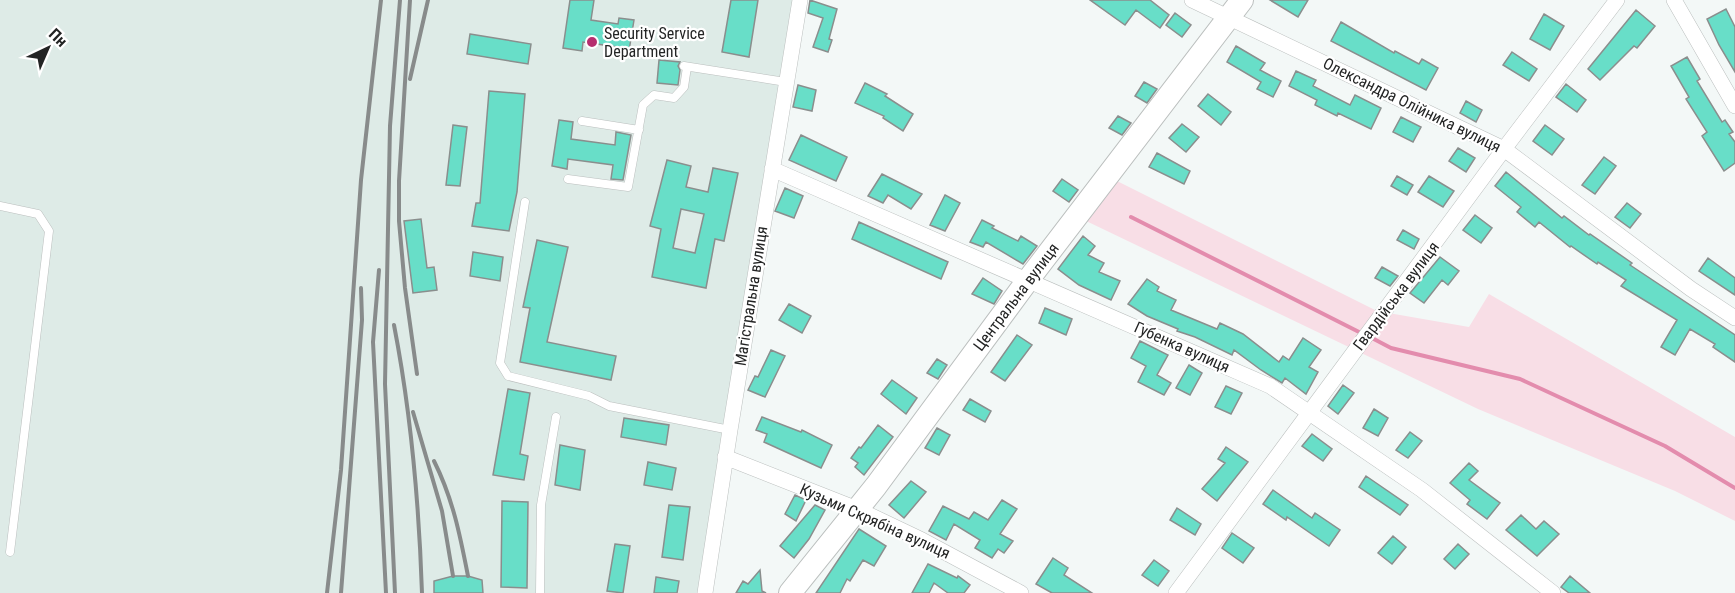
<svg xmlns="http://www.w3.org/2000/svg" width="1735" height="593" font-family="'Roboto Condensed',sans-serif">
<rect width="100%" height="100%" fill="#f3f8f7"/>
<path fill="#deebe7" d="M0,0H800L705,593H0Z"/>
<path fill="#f8dee6" d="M1113,179L1377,311L1469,327L1489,294L1735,437V521L1675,491L1478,409L1082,219Z"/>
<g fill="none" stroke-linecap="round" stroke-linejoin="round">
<path stroke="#e38cad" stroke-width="4" d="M1131,217L1363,334
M1370,337L1391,348L1520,379L1665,446L1735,488"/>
</g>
<path fill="#68dec8" stroke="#8a8e8d" stroke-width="1.5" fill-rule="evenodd" d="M570,0H594L591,20L618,24L619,18L634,20L628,57L616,55L617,47L583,42L582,51L563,48Z
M731,0H758L749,57L722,52Z
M810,0L837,9L829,39L832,40L828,52L813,47L823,18L808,13Z
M1090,0H1150L1169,15L1160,28L1136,10L1125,25Z
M1270,0H1308L1298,17Z
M1726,9L1735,27V72L1719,45L1707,19Z
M1636,10L1655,26L1637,48L1634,46L1600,80L1588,69Z
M1175,13L1191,25L1182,37L1166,25Z
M1544,14L1564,26L1550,50L1530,39Z
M1341,22L1394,53L1395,51L1419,64L1422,59L1438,68L1426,90L1331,41Z
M470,34L531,44L528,64L467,54Z
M1236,46L1265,63L1260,70L1281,81L1273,97L1257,89L1261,82L1227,62Z
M1512,52L1537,69L1529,81L1503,65Z
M1687,57L1700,79L1697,81L1722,122L1725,120L1733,132L1729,134L1735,142V163L1724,171L1702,136L1707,132L1686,99L1689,97L1671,66Z
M659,60L680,62L678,66L680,70L678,85L657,83Z
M1296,71L1316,80L1313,86L1350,105L1355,95L1381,108L1371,129L1338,113L1337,116L1315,105L1317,100L1289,86Z
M1144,82L1157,89L1147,103L1135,96Z
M865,83L887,94L885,96L913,114L903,131L883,118L884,116L855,103Z
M1566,84L1586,100L1577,112L1556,97Z
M798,85L816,90L812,111L793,107Z
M489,91L525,94L517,192L509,231L472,226L476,203H480Z
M1208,94L1231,112L1221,125L1198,106Z
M1466,101L1482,110L1476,122L1460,113Z
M1118,116L1131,123L1122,135L1109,128Z
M1401,117L1421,127L1413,142L1393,132Z
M559,120L573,122L571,139L615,145L616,132L631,135L623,180L611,179L613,165L568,159L567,169L552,166Z
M1182,124L1199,137L1186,152L1169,138Z
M453,125L467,127L460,186L446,185Z
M1545,125L1564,139L1552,155L1533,141Z
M801,135L847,157L836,181L789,160Z
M1458,148L1475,158L1466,172L1449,161Z
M1157,153L1190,171L1184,184L1149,167Z
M1604,157L1616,166L1595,194L1582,185Z
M667,160L691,166L686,187L708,192L713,168L738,173L724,241L715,239L706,288L652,277L661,229L650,226ZM681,209L704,214L695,253L673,248Z
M1506,172L1562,218L1564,216L1589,235L1590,234L1632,263L1630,265L1735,335V362L1713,347L1715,344L1690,329L1675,355L1661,347L1677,320L1621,286L1626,280L1598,262L1597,264L1571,246L1570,247L1539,222L1535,227L1517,212L1521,207L1495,186Z
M882,174L922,194L911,209L888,195L883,203L868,196Z
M1397,176L1413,185L1407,195L1391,186Z
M1429,176L1454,191L1443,207L1418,192Z
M1062,179L1078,190L1069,202L1053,191Z
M785,188L803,196L794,218L775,211Z
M945,195L960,203L945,231L930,225Z
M1627,203L1641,214L1630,228L1615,217Z
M1475,215L1492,228L1481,243L1463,230Z
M421,219L427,268L434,267L437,290L413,293L404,221Z
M982,220L994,226L992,228L1018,241L1021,236L1037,246L1023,264L986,242L983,247L970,242Z
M859,222L948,262L941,279L852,239Z
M1403,230L1419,239L1414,249L1397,240Z
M1083,236L1095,246L1088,255L1104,263L1099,272L1120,281L1111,300L1079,285L1058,269Z
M537,240L568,247L547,342L616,356L611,380L520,362L530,308L523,307Z
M473,252L503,257L500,281L470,276Z
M1440,257L1459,271L1448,285L1442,280L1424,303L1410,293Z
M1708,258L1735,278V295L1699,271Z
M1382,267L1398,276L1390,286L1375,278Z
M983,278L1002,291L994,304L972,294Z
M1147,279L1159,287L1157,291L1176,300L1171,310L1217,329L1220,323L1243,334L1279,362L1283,356L1289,360L1303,338L1321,350L1309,367L1318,372L1306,394L1285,378L1282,383L1261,370L1234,350L1232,355L1195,337L1177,331L1178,329L1147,316L1128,304Z
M789,304L811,316L802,333L779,320Z
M1045,308L1072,319L1066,335L1039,323Z
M1017,335L1032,345L1005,381L991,372Z
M1140,341L1168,355L1157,375L1171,383L1164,395L1138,382L1146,366L1131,358Z
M771,350L785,356L765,397L748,390L755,376L758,377Z
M937,359L947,365L938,379L927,373Z
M1189,365L1202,373L1190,395L1176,388Z
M892,380L917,398L906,414L881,394Z
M1343,385L1354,393L1338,414L1328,406Z
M1226,386L1242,393L1231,414L1215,407Z
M508,389L530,393L520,454L528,456L524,480L493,475Z
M970,399L991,411L985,422L963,410Z
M1374,409L1388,418L1378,436L1363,428Z
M762,417L801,432L802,430L832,445L821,468L764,442L767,434L756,430Z
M624,418L669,425L666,445L621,437Z
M878,425L893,437L864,475L855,467L858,463L851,458L859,447L861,448Z
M937,428L950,435L939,455L925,448Z
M1410,432L1422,441L1408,458L1396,450Z
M1312,434L1332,449L1323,461L1302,446Z
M560,445L585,450L580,490L555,485Z
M1226,447L1248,462L1217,501L1202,489L1225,463L1218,459Z
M648,462L676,468L672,490L644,485Z
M1469,463L1478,471L1469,480L1500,503L1487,519L1467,504L1470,500L1450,483Z
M1366,476L1408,505L1400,515L1359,487Z
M911,481L926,492L904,518L889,505Z
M1273,490L1312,518L1315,513L1340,530L1329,546L1287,517L1286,520L1263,504Z
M795,495L806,500L796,521L785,514Z
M1002,500L1017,509L1000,534L1013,541L1004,553L998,549L992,558L975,548L980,540L954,524L946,540L929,531L943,506L969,519L974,512L988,520Z
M502,501L528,502L527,588L501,587Z
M669,505L690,507L683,560L662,557Z
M815,505L825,510L809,539L794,558L780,546Z
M1177,508L1201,524L1195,535L1170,520Z
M1521,515L1536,529L1544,521L1559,534L1537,556L1506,530Z
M859,529L886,546L874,566L863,560L850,581L847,579L840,593H816Z
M1232,533L1254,548L1243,563L1222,548Z
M1393,536L1406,547L1392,564L1378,553Z
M615,544L630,546L623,593L607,591Z
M1458,544L1469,554L1455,569L1444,559Z
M1053,558L1068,568L1064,575L1092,593H1052L1036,584Z
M1154,560L1169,571L1158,586L1142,575Z
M928,564L957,578L958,576L970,585L964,593H948L934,583L929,593H912Z
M760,570L762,591L766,593H736L743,581L748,584Z
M453,576H468L482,580L483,593H434V581Z
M1570,576L1590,593H1569L1561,587Z
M656,577L679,581L677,593H654Z"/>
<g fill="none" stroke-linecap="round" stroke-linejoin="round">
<g stroke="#bbbfbe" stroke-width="9">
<path id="lane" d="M684,66L786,82
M582,121L639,130
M568,179L628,187L643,105L654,95L674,98L684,87L687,67
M525,202L500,363L508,376L589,396L609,406L730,430
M0,206L38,214L49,231L10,552
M540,593L541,505L556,417"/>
</g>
<g stroke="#bbbfbe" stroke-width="16">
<path id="street" d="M1192,0L1504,149L1691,289L1735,318
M1674,0L1735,106
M772,169L1270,386L1422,490L1553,593
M725,457L857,509L922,540L1021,593
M705,593L730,430L800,0
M1176,593L1504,149L1617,0"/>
</g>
<g stroke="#bbbfbe" stroke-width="24">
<path id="secondary" d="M790,593L876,486L1028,280L1242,0"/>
</g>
<use href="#lane" stroke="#fff" stroke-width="8"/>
<use href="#street" stroke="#fff" stroke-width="15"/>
<use href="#secondary" stroke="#fff" stroke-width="22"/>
<path stroke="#888b8b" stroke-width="4" d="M410,0L399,181V221L405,288L417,374
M410,79L428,0
M379,270L373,342L386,593
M394,325C411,413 419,503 422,593
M413,412L442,511L453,576
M434,461C453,499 460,535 468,576
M327,593L341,470L361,180L381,0
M341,593L362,320L361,288
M395,593L385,384L390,126L400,0"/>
</g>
<circle fill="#b62e6f" stroke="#fff" stroke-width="2" cx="592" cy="42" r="6"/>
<g text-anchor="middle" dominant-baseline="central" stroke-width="4.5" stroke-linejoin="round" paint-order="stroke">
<g font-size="16" fill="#232424" stroke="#fff" text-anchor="start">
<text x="604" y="33">Security Service<tspan x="604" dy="18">Department</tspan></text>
</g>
<g font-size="16" fill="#232424" stroke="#fff">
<text transform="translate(1412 105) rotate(26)">Олександра Олійника вулиця</text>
<text transform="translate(751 296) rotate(-81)">Магістральна вулиця</text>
<text transform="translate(1396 296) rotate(-53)">Гвардійська вулиця</text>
<text transform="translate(1016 297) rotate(-53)">Центральна вулиця</text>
<text transform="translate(1182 347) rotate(24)">Губенка вулиця</text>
<text transform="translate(875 521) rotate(24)">Кузьми Скрябіна вулиця</text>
</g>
</g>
<g transform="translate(48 48) rotate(44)" stroke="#ffffff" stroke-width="4.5" paint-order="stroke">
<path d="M0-4.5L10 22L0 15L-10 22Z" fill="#232424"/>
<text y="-9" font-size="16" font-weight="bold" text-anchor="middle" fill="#232424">Пн</text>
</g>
</svg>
